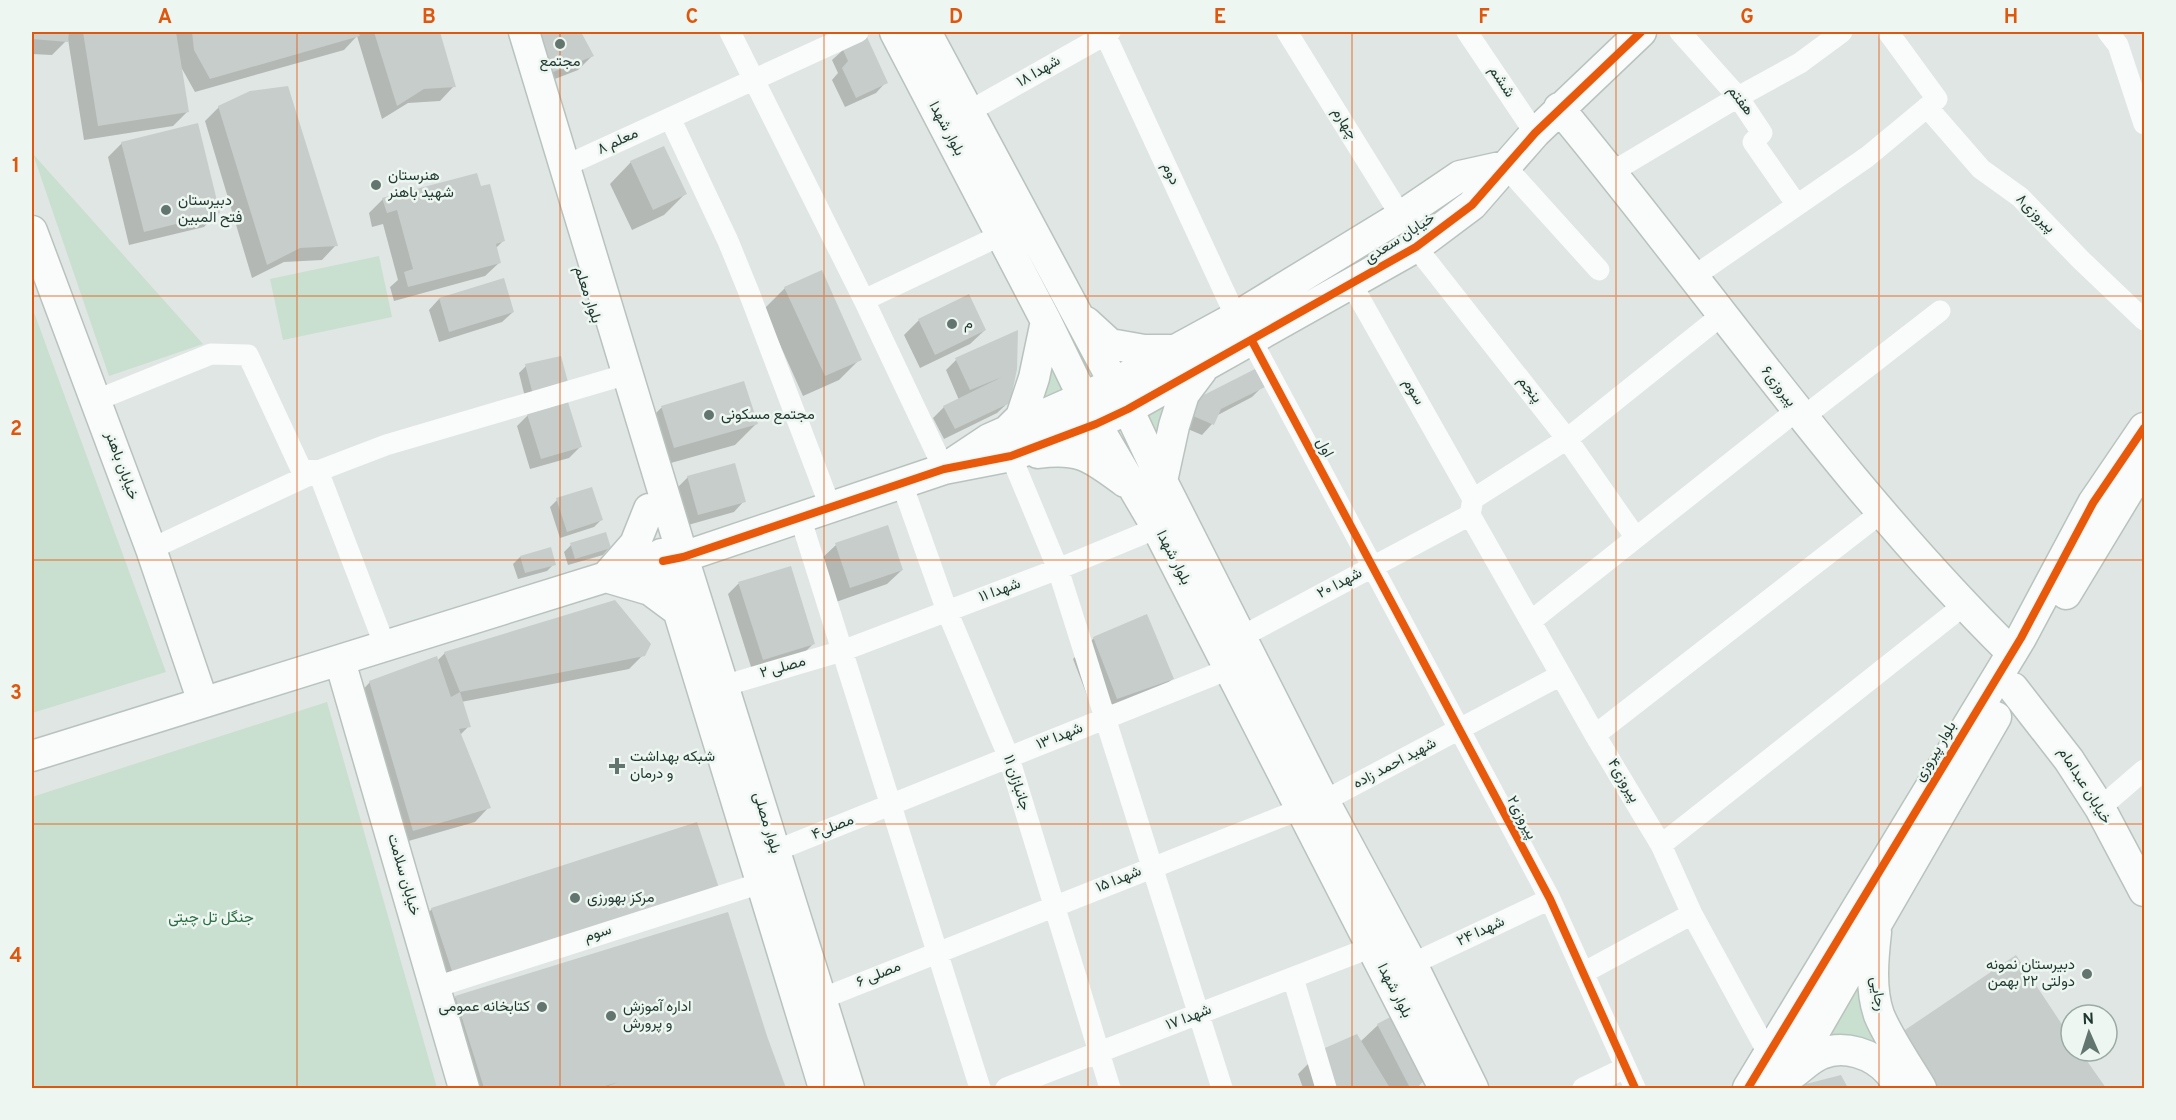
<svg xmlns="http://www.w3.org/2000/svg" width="2176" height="1120" font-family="Overpass,Vazirmatn,sans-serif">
<rect width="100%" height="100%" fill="#e0e6e3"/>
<path fill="#c9dfcf" d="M33,154L203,344L109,376Z
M379,256L392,317L283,340L270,279Z
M32,307L166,672L32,713Z
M1048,362L1072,402L1042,414Z
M1165,402L1156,442L1138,415Z
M327,702L437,1088H32V797Z
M1859,975L1878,1043L1825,1039Z"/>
<path fill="#0003" d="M32,32H67V34L69,32H438L454,86L440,101L408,103L382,119L357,36L344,50L195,92L181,67L188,111L173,126L84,140L68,39L52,55L32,54Z
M511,32H579L592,56L578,70L529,89Z
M843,50L886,82L876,93L845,107L832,80L838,73L832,60Z
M219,107L336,245L322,260L284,262L252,278L205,121Z
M122,143L218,212L204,227L129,245L108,157Z
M631,162L685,194L664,215L632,230L610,184Z
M480,188L503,241L496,248L500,262L485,276L394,301L390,287L398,280L383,224L372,227L369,213L383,199Z
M503,280L513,312L502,322L439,342L429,310L439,299Z
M785,288L860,359L839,380L803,396L764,309Z
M968,296L985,330L970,344L920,368L904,335L919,320Z
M1017,332L1009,402L997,413L944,439L933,418L944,407L959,400L946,370L956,360Z
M560,357L526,401L519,373L526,366Z
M743,383L756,424L735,445L653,468L640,429L661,408Z
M1263,386L1252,397L1216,416L1212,424L1202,435L1183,427L1182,413Z
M528,415L580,447L569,458L530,469L517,426Z
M688,477L744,501L734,512L688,525L677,488Z
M557,500L601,520L594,527L560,538L550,507Z
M571,545L609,548L603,555L568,565L564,552Z
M836,545L902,570L887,584L836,602L821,559Z
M520,557L554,564L547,571L518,579L513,564Z
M790,567L814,643L803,654L752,670L728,594L738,584Z
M1094,638L1172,679L1151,700L1096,719L1073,659Z
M445,653L643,655L629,669L461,702L469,726L460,735L489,807L475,822L398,844L356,697L370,682L437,661Z
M696,824L439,988L417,924L432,909Z
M456,997L766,1037L785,1088H465L442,1012Z
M1378,1025L1426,1076L1415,1088H1303L1298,1074L1319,1053L1360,1042Z
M2071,1039V1051H2079L2105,1088H1917Z
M1840,1077L1847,1088H1803L1807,1085Z"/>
<path fill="#c7cdca" d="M32,32H69L68,42L32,39Z
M83,32H176L189,112L98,126Z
M192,32H358L360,36L210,79L194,50Z
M374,32H440L456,87L424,89L397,106Z
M529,32H581L594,56L543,76Z
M867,37L888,83L856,98L842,68L848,61L842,48Z
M288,86L338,246L300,248L267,265L218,106L250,91Z
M198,123L220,213L144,232L121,142Z
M664,146L687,194L653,210L630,161Z
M477,173L481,186L490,184L505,241L496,244L501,263L408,287L404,272L413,269L397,210L387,213L382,198Z
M822,270L862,360L825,376L784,287Z
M504,278L514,312L449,332L439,298Z
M969,294L986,330L935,355L918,319Z
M1018,330L1017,369L1010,403L955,429L943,406L1002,377L970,390L955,358Z
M561,356L569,386L533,395L525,364Z
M1255,369L1265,387L1221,409L1214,425L1193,416L1192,401Z
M744,381L758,424L674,448L661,406Z
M568,402L582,447L541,459L527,414Z
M735,463L746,502L698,515L687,476Z
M592,487L603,520L567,532L556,498Z
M888,525L903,570L850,588L835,543Z
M606,532L611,548L575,559L570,543Z
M551,547L556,565L525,573L520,556Z
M791,566L815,644L763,660L738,582Z
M615,600L651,644L645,656L460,692L444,652Z
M1147,614L1174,679L1117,699L1093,637Z
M437,656L451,697L460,692L471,727L459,729L491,808L413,831L369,681Z
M697,822L719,888L453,974L431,908Z
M728,912L767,1036L786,1088H603L618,1082L599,1088H484L455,996Z
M2016,955L2071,1038V1051H2080L2106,1088H1934L1902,1032Z
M1396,1014L1428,1076L1417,1088H1410L1377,1024Z
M1357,1034L1390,1088H1333L1318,1051Z
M1841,1075L1848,1088H1803L1806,1084Z"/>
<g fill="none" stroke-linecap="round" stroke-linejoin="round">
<g stroke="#b9c3be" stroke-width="33">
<path id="secondary" d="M524,32L683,557L849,1088
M895,32L1046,321L1096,424L1157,528L1444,1088
M926,32L1128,409L1162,481L1324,801L1412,964L1473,1088
M1559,108C1710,290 1843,487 2012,653
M32,231L151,549L203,702
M1086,322L1110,344L1144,350H1173
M1008,430L1021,417L1034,378L1046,321
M1038,453C1081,447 1092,458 1125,482
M953,463L989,439L1113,384L1236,317L1401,216L1460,176L1505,166
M1162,481L1174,426L1184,394L1202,370
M649,509L635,544L606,577L650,590L677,610
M661,554L824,1088
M2066,594L2144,465
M340,661L464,1088
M2013,688L2069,760L2100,808L2144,891
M32,756L606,577L683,557L944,469L1011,456L1096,424L1128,409L1416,247L1472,205L1535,133L1641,32
M1876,932C1873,959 1870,989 1879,1015C1888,1037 1909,1068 1921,1088
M1794,1073C1802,1067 1811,1058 1821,1054C1844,1044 1873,1054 1889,1072C1893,1077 1896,1083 1899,1088
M1748,1088L2021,638L2093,503L2144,428
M1782,1088L1996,717"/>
</g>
<path stroke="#fafbfb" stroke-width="21" d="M730,32L864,300L944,469
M1104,32L1236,317
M1287,32L1401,216
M1467,32L1535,133
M1680,32L1738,97L1762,133L1753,142L1797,205
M2108,32L2118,45L2144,124
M1927,107L1981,169L2020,197L2082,261L2144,320
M968,112L1110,32
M670,118L728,241L748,290L830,506
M565,166L858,32
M1505,166L1599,270
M1612,172L1738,97L1800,63L1842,32
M1416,247L1567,439L1636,538
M1693,277L1867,157L1937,99L1888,32
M1352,285L1473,499
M864,300L1012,230
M1252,341L1550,899L1635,1088
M97,400L211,354L248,355L301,469L318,471L385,646
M1802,418L1940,311
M1011,456L1058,569L1222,1088
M902,484L947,611L1009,758L1110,1088
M1470,515L1595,735L1661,845L1692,914L1768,1053
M1470,515L1473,499L1567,439L1722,315
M800,517L980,1088
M151,549L318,471L386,445L614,378
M1531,621L1796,411
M1241,637L1470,515
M723,686L842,651L1058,569L1157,528
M1595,735L1882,512
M1324,801L1561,675
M2100,808L2144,770
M1661,845L1963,606
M775,851L1229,669
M1412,964L1550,899
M1583,973L1692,914
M1293,978L1326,1088
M436,987L761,883
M821,999L1301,809
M1006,1088L1372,947
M1583,1088L1625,1068"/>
<use href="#secondary" stroke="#fafbfb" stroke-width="30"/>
<g stroke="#edf6f1" stroke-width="11">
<path id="cycleway" d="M1252,341L1550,899L1635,1088
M663,561L683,557L944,469L1011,456L1096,424L1128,409L1416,247L1472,205L1535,133L1641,32
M1748,1088L2021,638L2093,503L2144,428"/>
</g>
<use href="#cycleway" stroke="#e8590c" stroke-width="8"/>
</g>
<path fill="none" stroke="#de570e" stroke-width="1.5" stroke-opacity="0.55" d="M297,32V1088M560,32V1088M824,32V1088M1088,32V1088M1352,32V1088M1616,32V1088M1879,32V1088M32,296H2144M32,560H2144M32,824H2144"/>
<g fill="#63756f" stroke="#edf6f1" stroke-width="2">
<circle cx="560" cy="44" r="6"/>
<circle cx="376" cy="185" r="6"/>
<circle cx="166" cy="210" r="6"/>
<circle cx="952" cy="324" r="6"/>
<circle cx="709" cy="415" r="6"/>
<path d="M614 757h6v6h6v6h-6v6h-6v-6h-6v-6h6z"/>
<circle cx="575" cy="898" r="6"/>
<circle cx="2087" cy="974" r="6"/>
<circle cx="542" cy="1007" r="6"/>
<circle cx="611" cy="1016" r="6"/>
</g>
<g text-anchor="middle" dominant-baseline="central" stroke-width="5" stroke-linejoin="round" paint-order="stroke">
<g font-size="15" fill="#1f3830" stroke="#edf6f1" text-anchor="start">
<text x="560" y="62" text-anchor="middle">مجتمع</text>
<text x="388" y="176">هنرستان<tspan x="388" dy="17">شهید باهنر</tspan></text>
<text x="178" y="201">دبیرستان<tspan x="178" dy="17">فتح المبین</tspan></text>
<text x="964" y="324">م</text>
<text x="721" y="415">مجتمع مسکونی</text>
<text x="630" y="757">شبکه بهداشت<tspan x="630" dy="17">و درمان</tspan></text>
<text x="587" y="898">مرکز بهورزی</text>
<text x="2075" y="965" text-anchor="end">دبیرستان نمونه<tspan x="2075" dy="17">دولتی ۲۲ بهمن</tspan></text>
<text x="530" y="1007" text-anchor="end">کتابخانه عمومی</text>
<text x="623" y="1007">اداره آموزش<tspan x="623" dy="17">و پرورش</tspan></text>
</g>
<g font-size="15" fill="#1f3830" stroke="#edf6f1">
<text transform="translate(1039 72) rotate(-30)">شهدا ۱۸</text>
<text transform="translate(1501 82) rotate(57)">ششم</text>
<text transform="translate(1740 101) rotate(53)">هفتم</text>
<text transform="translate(1344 124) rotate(58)">چهارم</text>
<text transform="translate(946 129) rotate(62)">بلوار شهدا</text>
<text transform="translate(618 142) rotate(-25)">معلم ۸</text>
<text transform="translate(1170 174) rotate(65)">دوم</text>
<text transform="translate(2035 214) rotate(45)">پیروزی۸</text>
<text transform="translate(1400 239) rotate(-33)">خیابان سعدی</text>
<text transform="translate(587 295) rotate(72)">بلوار معلم</text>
<text transform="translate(1778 387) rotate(52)">پیروزی۶</text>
<text transform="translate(1529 390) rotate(52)">پنجم</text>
<text transform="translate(1413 392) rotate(60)">سوم</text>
<text transform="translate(1324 448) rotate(62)">اول</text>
<text transform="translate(121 466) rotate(70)">خیابان باهنر</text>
<text transform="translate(1173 558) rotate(63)">بلوار شهدا</text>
<text transform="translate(1340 584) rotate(-28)">شهدا ۲۰</text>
<text transform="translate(1000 591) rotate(-20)">شهدا ۱۱</text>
<text transform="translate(783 668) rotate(-16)">مصلی ۲</text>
<text transform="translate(1060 737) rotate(-22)">شهدا ۱۳</text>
<text transform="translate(1936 752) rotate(-59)">بلوار پیروزی</text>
<text transform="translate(1395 764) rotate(-28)">شهید احمد زاده</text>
<text transform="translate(1623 781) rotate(59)">پیروزی۴</text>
<text transform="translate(1016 783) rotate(72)">جانبازان ۱۱</text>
<text transform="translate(2084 786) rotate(58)">خیابان عبدامام</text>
<text transform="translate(1521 818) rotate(62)">پیروزی۲</text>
<text transform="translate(766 823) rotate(73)">بلوار مصلی</text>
<text transform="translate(833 828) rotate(-22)">مصلی۴</text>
<text transform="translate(403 875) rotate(74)">خیابان سلامت</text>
<text transform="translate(1119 880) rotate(-22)">شهدا ۱۵</text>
<text transform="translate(1481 932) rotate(-25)">شهدا ۲۴</text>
<text transform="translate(598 934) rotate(-18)">سوم</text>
<text transform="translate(879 975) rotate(-22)">مصلی ۶</text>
<text transform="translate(1394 991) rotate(63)">بلوار شهدا</text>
<text transform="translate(1877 994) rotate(81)">رجایی</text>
<text transform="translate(1189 1018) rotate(-21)">شهدا ۱۷</text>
</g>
<g font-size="15" fill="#2b6d42" stroke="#edf6f1">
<text x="211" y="918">جنگل تل چیتی</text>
</g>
</g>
<rect width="2176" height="1120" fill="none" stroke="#edf6f1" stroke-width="66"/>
<g transform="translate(2089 1033) rotate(357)"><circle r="28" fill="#edf6f1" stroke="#9baaa4" stroke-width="1.5"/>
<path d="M0-4.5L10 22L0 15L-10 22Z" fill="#63756f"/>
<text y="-9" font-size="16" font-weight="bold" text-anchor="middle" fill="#1f3830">N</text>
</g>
<rect x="33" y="33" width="2110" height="1054" fill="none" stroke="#de570e" stroke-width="2"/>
<g font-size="20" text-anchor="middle" font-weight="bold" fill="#de570e">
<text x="165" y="23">A</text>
<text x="429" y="23">B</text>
<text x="692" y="23">C</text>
<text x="956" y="23">D</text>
<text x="1220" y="23">E</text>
<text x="1484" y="23">F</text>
<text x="1747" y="23">G</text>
<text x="2011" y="23">H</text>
<text x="16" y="172">1</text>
<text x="16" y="435">2</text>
<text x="16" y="699">3</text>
<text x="16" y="962">4</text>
</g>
</svg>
